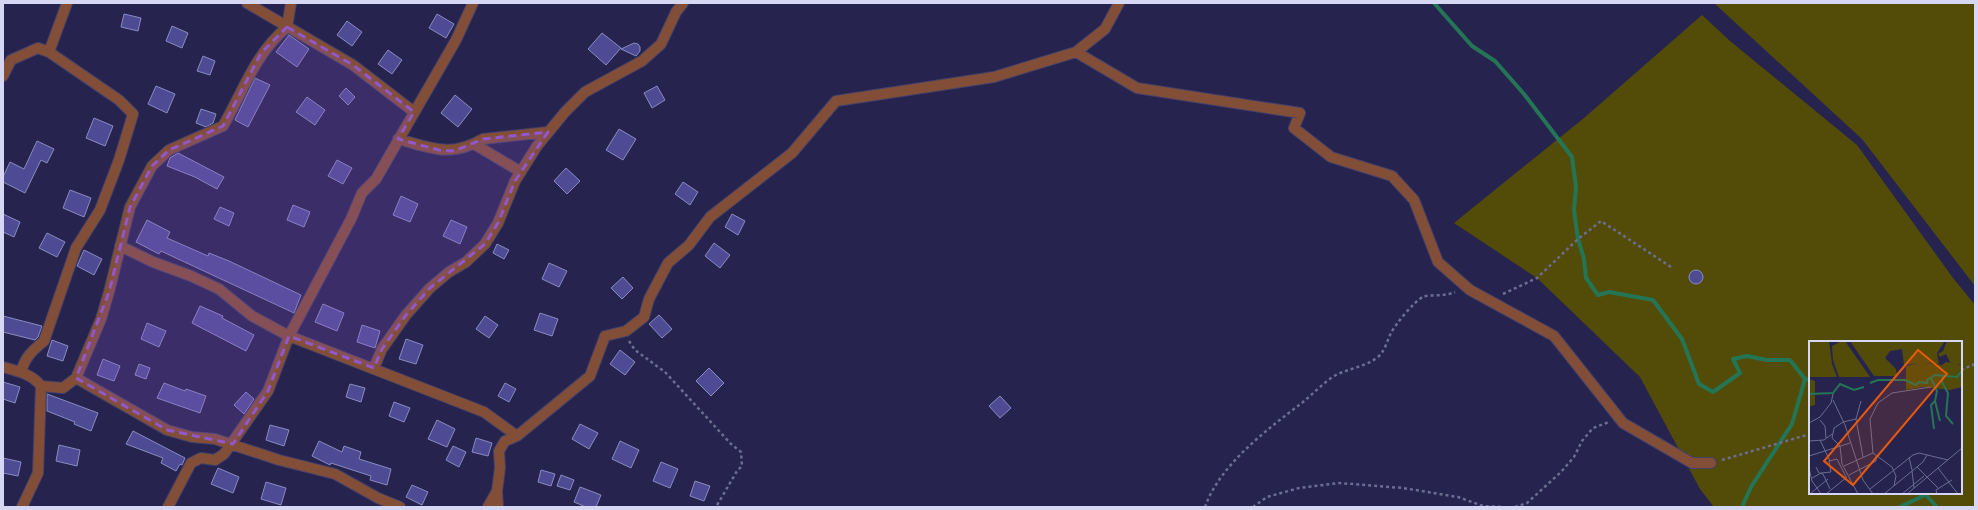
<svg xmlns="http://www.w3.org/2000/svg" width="1978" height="510" font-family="'Roboto Condensed',sans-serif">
<rect width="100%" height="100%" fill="#26244f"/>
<path fill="#534c08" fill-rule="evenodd" d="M1714,3H1975V286L1862,139Z
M1702,15L1730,41L1857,145L1953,278L1975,305V507H1714L1700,489L1640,377L1537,278L1454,223L1584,118ZM1810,342H1961V493H1810Z"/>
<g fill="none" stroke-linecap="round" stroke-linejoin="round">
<path stroke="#247555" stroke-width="4" d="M1434,3L1472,46L1495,61L1524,94L1572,157L1576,187L1574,210L1578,239L1584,259L1586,278L1598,295L1609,292L1653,300L1682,339L1699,384L1713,392L1740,373L1733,359L1747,356L1767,360H1790L1805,379L1810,380
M1924,493L1937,507
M1742,507L1751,487L1792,424L1805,379
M1900,507L1925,495"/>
</g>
<path fill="#4e4b94" stroke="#898bbf" d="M124,14L141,18L138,31L121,27Z
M437,14L454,24L446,38L429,28Z
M347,21L362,32L352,46L337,35Z
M172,26L188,33L182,48L166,41Z
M602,33L621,48L606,65L588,49Z
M289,35L309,49L297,67L276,52Z
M634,43L638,44L640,47V51L636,56L621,49Z
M388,50L402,60L392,74L378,64Z
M203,56L215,61L210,75L197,71Z
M255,78L270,85L248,127L235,120Z
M156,86L175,94L167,113L148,104Z
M657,86L665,100L652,108L644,93Z
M346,88L355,97L348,105L339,96Z
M455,95L472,109L458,127L441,113Z
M307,97L325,110L315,125L296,112Z
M201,109L216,114L213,123L206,127L196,123Z
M94,118L113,126L105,146L86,138Z
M619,129L636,139L623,160L606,150Z
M37,141L54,149L47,163L41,160L25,193L3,182V177L10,162L24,169Z
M178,153L224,177L217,189L195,177L167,166L170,158Z
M337,160L352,168L343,184L328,176Z
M566,168L580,181L567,194L554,181Z
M683,182L698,192L690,205L675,194Z
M70,190L91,198L84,217L63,208Z
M401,196L418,204L410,222L393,215Z
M293,205L310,212L304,227L287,220Z
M220,207L234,213L229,226L214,219Z
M3,214L20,222L14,237L3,232Z
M732,214L745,221L738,235L725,227Z
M147,220L170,232L167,238L208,256L209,253L229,261L301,295L294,313L161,251L159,254L136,242Z
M451,220L467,227L460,244L443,236Z
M47,233L65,242L57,257L39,248Z
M714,243L730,255L720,268L705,256Z
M497,244L509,250L504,259L493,253Z
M84,250L102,259L94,275L77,266Z
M549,263L567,271L559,287L542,279Z
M1689 277a7 7 0 1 1 14 0a7 7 0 1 1-14 0Z
M623,277L633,288L622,299L611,288Z
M323,304L344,313L337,331L315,322Z
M200,306L223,316L222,318L254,335L246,351L192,323Z
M540,313L558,319L552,336L534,330Z
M659,315L672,329L662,338L649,324Z
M3,316L42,326L38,337L35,340L3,332Z
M485,316L498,325L489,338L476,329Z
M147,323L166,331L159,347L141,339Z
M362,325L380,331L375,348L357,342Z
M406,339L423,345L416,364L399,359Z
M52,340L68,346L63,361L47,356Z
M620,350L635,362L625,375L610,364Z
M103,359L120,366L114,381L97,375Z
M139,364L150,368L146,379L135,375Z
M709,368L724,383L711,396L696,381Z
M3,382L20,387L15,403L3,399Z
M164,383L185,391L186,389L206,396L200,413L157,398Z
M505,383L516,389L509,402L498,396Z
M350,384L365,388L361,402L346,397Z
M246,392L254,399L244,414L234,405Z
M47,394L98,413L91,431L74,424L75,422L47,411Z
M1000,396L1011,408L1000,418L989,406Z
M394,402L410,408L404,422L389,416Z
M437,420L455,429L447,447L428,439Z
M580,424L598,433L589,449L572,439Z
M270,425L289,430L284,446L266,440Z
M133,431L185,458L182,465L180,464L176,471L161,463L163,458L126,444Z
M476,438L492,443L488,456L472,452Z
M319,441L342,452L344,446L361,452L359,459L391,469L387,485L370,480L371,476L331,463L330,465L312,456Z
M620,441L639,450L631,468L612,459Z
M59,445L80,450L77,466L56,461Z
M453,446L466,452L459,467L446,460Z
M3,458L21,462L18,476L3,473Z
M661,462L678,469L670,488L653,481Z
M218,468L239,477L233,493L211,484Z
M541,470L555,474L551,486L538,482Z
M561,475L574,480L570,490L557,486Z
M695,481L710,486L704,501L690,496Z
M266,482L286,488L281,505L261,499Z
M412,485L428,492L422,505L406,497Z
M580,487L601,495L596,507H586L574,502Z"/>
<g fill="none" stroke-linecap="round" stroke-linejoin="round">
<g stroke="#424169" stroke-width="12">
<path id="minor" d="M247,3L353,65L414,112
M49,52L67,3
M1076,52L1105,29L1119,3
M3,76L11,60L38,48L49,52L119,100L133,114L119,160L100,210L76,248L44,341C32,351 25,357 21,372
M398,139C432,148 450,158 483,139L548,132
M474,144L521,172
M120,246L153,262L191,276L219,289L252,316L289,336L484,412L517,436
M3,367C17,371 32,374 41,386
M374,368L382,349L406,315L430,288L449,272L466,262L485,244L498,223L515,181L537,146L565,112L585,92L642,61L661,44L676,12L683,3
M76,378L167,430L192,437L215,439L279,460L335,474L378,498L400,507
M22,507L38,473L41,386L63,388L76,378L101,319L109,292L130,207L152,166L169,150L223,126C244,90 254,55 287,27L291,3
M168,507L191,463L201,458L215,460L224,454L268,391L289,336L351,219L362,193L376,179L456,40L473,3
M488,507L497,491
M498,507L497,491L500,468L499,451L505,441L517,436L590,376L605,336L626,331L644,317L649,299L668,263L689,245L710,217L792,153L836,101L994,77L1076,52L1137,88L1300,113L1294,128L1331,157L1392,176L1414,200L1438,262L1470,290L1554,336L1623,423L1692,463H1711"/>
</g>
<path stroke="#6d6d92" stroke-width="2.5" stroke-dasharray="3 3" stroke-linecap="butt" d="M1503,294L1537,278L1578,239L1601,221L1671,267
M629,341L635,350L665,372L731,444L741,452L742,466L737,471L716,507
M1961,370L1975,364
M1722,460L1810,434
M1205,507C1220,464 1268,429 1303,402C1314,393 1324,382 1336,375C1350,368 1365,367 1378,357C1385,351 1387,341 1391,333C1395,325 1414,301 1423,297C1430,294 1444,297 1455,292
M1253,507L1267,497L1299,488L1339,483L1403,488L1458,497L1483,506L1504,507
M1515,507L1527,503L1561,472L1574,457L1582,441L1593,428L1609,422"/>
<use href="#minor" stroke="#834e38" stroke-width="10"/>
</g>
<path fill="#9257cc" fill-opacity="0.2" stroke="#9257cc" stroke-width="3" stroke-dasharray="8 5" stroke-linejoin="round" d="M287,27L353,65L414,112L398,139L439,150L454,151L483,139L548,132L515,181L498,223L485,244L430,288L406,315L382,349L374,368L289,336L268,391L233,444L167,430L76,378L109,292L130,207L152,166L169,150L223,126L261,53Z"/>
<g transform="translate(1809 341)">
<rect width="153" height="153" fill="#26244f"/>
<path d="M0,0H20L23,23L28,36H0ZM32,0H36L61,36H30L24,19L23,5ZM41,0H136L128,12L130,23L112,22L133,24L137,21L153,24V46L141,49L114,46L97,49V25L111,22L95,24L93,8L81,10L76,17L87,28L88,35H65ZM138,0H153V23H142L137,13L131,16L129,13L134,10ZM0,38L6,40V64L2,65H0Z" fill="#534c08"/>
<path fill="none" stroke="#247555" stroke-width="2" d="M134,35L133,41L139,52L137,75L144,83M122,37L128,50L126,60L122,64L125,88M61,42L69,39H96L107,44L110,41L118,42V39L126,34L148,36L153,30M0,53L24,52L31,43L45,49L55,46M126,60L131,80"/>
<path fill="none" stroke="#6c6c91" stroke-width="1" d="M24,59L36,84L54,139L64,153M52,60L47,78L54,116M47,78L34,81L25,87L23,97L31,105L33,123L49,153M11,79L16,85L17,97M0,82L11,76L22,62L24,53M11,99L21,120M0,100L15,99L23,93M0,115L41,102M100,116L103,129M35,125L64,112M7,126L10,132L14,133L21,148M108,126L130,148M0,127L3,140L8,147L1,153M129,127L149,153M103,130L105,147M40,134L67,120V115M3,137L12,132L22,131L20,120L28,118L37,136M85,145L87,135L83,126L64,112L61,78L69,62L83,52L122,46M61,148L104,114L110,112L139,119M12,153L8,147L19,138M17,153L38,136M75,153L114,121L118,114M93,153L115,135M98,153L153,107M128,153L127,149L143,139"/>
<path fill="#e8590c" fill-opacity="0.15" stroke="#e8590c" stroke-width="2" d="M109,9L138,33L44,144L15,120Z"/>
<rect width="153" height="153" fill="none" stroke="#d5d7f3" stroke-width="2"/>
</g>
<rect width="1978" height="510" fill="none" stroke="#d5d7f3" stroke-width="8"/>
</svg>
